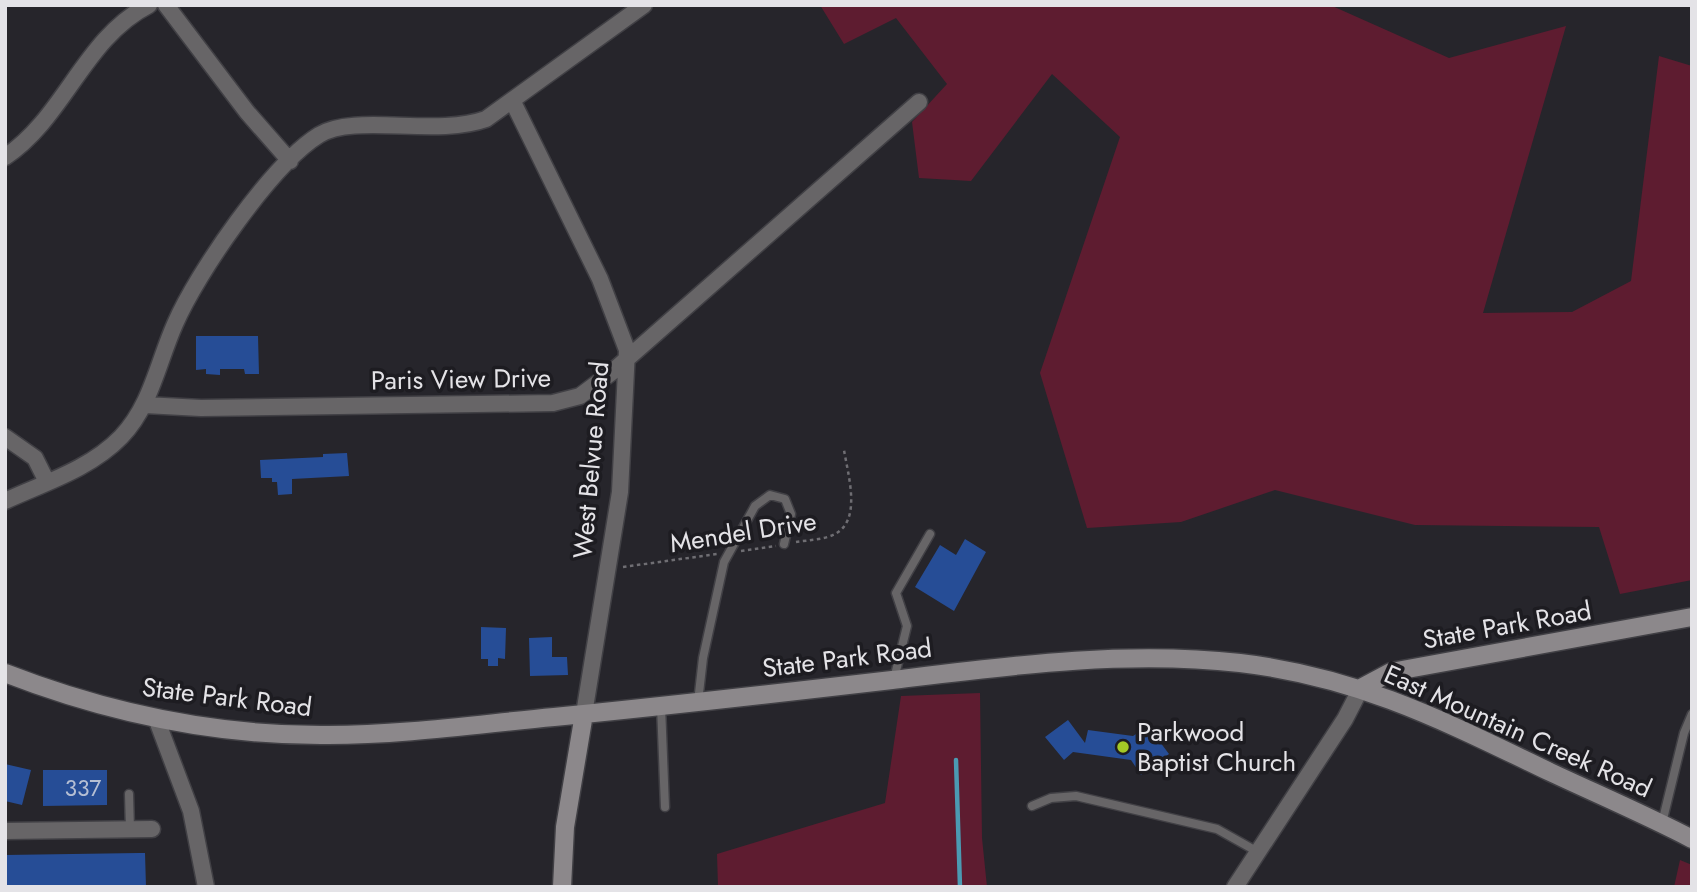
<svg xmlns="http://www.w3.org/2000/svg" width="1697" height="892" font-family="Jost,sans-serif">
<rect width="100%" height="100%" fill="#26252b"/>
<path fill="#5e1c30" d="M820,5H1330L1449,58L1566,26L1483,313L1572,312L1631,281L1659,56L1692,66V580L1620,594L1599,527L1415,525L1275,490L1181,522L1087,528L1040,373L1120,137L1052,74L971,181L919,178L912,122L947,84L896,18L844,44Z
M980,693L982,838L987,887H718L717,854L885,803L901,696Z
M1680,860L1692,865V887H1674Z"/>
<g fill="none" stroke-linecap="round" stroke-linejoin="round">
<path stroke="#4b9ab2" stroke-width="4.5" d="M956,760L960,887"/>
</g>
<path fill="#264d96" d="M196,336H258L259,374H245L244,369H220V375L206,374V369L196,370Z
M347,453L349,476L292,479V494L278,495L277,482H272V478H261L260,460L323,457V454Z
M965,539L986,552L954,611L915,587L940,545L956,555Z
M481,627L506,628L505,659L498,658V666H488V659H481Z
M552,637V657H567L568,675L530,676L529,638Z
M1068,720L1085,743L1088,730L1133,736L1148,726L1169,754L1141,775L1131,760L1073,752L1064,760L1045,737Z
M5,764L31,770L22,805L5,801Z
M43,770H107V805L43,806Z
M139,853H145L146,887H7L5,855Z"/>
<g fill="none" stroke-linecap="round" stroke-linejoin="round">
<g stroke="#414045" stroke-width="11">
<path id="lane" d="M894,679L907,626L896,593L930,534
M698,702L703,658L724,562L755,506L770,495L785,499L791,514L784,544
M661,706L665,807
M129,794L130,830
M1032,806L1051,798L1076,796L1217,829L1258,852
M1662,823L1684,733L1692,714"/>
</g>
<g stroke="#414045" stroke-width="19">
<path id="street" d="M166,5L247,112L290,161
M513,102L600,279L627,350L620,492L584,714
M5,157C65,117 84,38 149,5
M145,405L201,408L553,403L580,396L612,372L919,102
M5,437L35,458L47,482
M5,501C44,483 90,469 121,437C151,406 158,362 175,324C197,273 272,164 319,135C354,113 436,137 486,119L644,5
M156,718L191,811L206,887
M5,831L152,829
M1235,887L1345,719L1361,688"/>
</g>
<g stroke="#414045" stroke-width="21">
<path id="secondary" d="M5,673C108,713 218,736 328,735C404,735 479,724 554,717C667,706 780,693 892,680C1007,666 1124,650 1240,663C1359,677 1444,721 1550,772C1597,794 1646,815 1692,839
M1361,688L1391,672L1692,617
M562,887L565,827L584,714"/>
</g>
<path stroke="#6f6e73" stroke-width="2.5" stroke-dasharray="3.5 3.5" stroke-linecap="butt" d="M796,542C808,540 824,540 835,534C862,520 848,475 844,450
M741,551L776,546
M623,567L717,554"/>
<use href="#lane" stroke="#676567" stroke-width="8"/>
<use href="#street" stroke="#676567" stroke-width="16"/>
<use href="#secondary" stroke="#8c888b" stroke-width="18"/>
</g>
<circle fill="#a3c926" stroke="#1d1c21" stroke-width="2.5" cx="1123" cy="747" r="7"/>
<g text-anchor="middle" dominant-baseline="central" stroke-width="7" stroke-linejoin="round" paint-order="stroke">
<g font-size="23" fill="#b4bed3">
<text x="83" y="788">337</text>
</g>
<g font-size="26" fill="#e4e3e7" stroke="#1d1c21">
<text transform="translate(461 379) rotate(-1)">Paris View Drive</text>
<text transform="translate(591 460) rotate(-85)">West Belvue Road</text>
<text transform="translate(743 532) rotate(-9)">Mendel Drive</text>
<text transform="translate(1507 625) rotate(-10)">State Park Road</text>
<text transform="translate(847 658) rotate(-7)">State Park Road</text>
<text transform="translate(227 697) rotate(7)">State Park Road</text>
<text transform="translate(1518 731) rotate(24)">East Mountain Creek Road</text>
</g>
<g font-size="26" fill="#e4e3e7" stroke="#1d1c21" text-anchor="start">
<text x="1137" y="732">Parkwood<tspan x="1137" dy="30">Baptist Church</tspan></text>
</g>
</g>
<rect width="1697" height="892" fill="none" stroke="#e4e3e7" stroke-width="14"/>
</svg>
